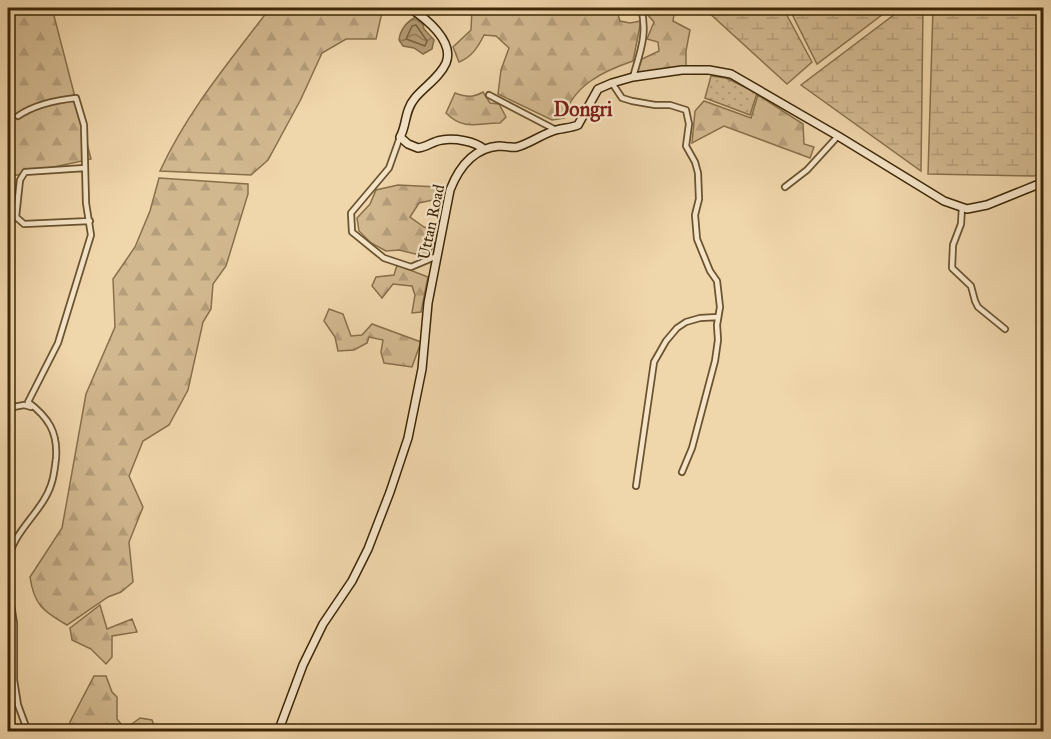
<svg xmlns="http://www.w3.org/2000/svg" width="1051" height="739" font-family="'IM FELL Great Primer',serif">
<defs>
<pattern id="forest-firs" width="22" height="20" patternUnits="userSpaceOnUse" patternTransform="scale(1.5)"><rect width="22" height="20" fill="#d2b88f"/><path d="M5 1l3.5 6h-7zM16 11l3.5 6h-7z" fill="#b59e7a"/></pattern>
<pattern id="wetland-marsh" width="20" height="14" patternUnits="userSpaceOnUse" patternTransform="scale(1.5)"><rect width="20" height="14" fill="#d2b88f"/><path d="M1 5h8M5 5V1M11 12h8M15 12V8" fill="none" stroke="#b59e7a"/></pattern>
<pattern id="park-dots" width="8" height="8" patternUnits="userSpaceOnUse" patternTransform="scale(1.5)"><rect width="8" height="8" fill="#d2b88f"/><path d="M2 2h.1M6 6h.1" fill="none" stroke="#b59e7a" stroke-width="1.8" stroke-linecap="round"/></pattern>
<pattern id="water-waves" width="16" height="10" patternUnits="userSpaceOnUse" patternTransform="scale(1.5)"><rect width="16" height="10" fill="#b39a73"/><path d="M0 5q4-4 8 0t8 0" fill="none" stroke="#937e5c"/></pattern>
</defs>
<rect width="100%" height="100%" fill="#f0d6ab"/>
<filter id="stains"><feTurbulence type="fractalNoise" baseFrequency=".00333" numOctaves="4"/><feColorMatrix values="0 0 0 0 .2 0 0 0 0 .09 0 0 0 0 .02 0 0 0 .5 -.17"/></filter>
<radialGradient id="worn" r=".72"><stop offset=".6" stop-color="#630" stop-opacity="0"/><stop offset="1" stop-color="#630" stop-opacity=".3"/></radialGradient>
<path fill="url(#forest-firs)" stroke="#88704a" stroke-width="1.5" d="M8,8H52L91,159L8,177Z
M270,8H383L376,39H346L322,53L301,99L268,160L251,175L160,171C188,110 230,61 270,8Z
M472,8H603L617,11L620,21L630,23L641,21L633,61C603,71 572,86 564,118L552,120L498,94L501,70L509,48L496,36L484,35C478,47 472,57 459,62L453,47L471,30Z
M655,8H675L673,21L690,30L686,51V67L636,75L642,59L659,51L658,42L647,39L654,22L645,12L655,10Z
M483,92L490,103L499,104L506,117L500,123C477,123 464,131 446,113L455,93C466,97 473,98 483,92Z
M758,95L803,124L804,144L814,147L810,158L724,126L692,143L695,111L704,101L751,118Z
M159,178L248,184V194L226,266L213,284L211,309L203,322L188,390L169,425L143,441L129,476L143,507L129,542L133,582L121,592L108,597L67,625C43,611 34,605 30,577L62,528L86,394L115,327L113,279L135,247L150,211Z
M398,185L438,187V199L419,203L410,217L424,227L432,229L435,243L428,257L399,250L386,251L371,243L359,231L357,218L370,204L376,190Z
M397,265L428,277L421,312L412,313L415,295L412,286L393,284L382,298L372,286L376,277L394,275Z
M329,309L343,314L351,336L362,335L372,324L421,342L412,367L384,363L381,352L383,340L369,337L367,343L354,350L338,351L335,337L324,321Z
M100,605L107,629L132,619L137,632L112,636V657L106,664L91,649L72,640L70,628Z
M94,676H106L112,692L117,697V719L125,729L140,718L152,720L156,731H70V722Z"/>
<path fill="url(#wetland-marsh)" stroke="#88704a" stroke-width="1.5" d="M708,8H783L812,62L787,84L707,11Z
M789,8H891L817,64Z
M903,8H923L921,171L801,85Z
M933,8H1043V173L1034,176L928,174Z"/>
<path fill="url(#park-dots)" stroke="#88704a" stroke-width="1.5" d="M711,76L726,78L757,93L750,115L705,98Z"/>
<path fill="url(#water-waves)" stroke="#846c47" stroke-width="1.5" d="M416,17L422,21L424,29L434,40L432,49L423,54L414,48L403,46L399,40C400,30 407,21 416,17Z"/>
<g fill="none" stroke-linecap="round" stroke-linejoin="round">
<path stroke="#78603c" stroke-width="1.5" d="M416,25L427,41L425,46L406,39L412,26Z"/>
<g stroke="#6a532f" stroke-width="8">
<path id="street" d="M633,77C640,52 648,34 641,8
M612,83L622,98L632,101L655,105H670L686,110L689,124L686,146L695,162L698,173L699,199L695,215L697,239L710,271L717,281L720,307L717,325L718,340L715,361L692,448L682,472
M489,95L556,130
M400,137L389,168L351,213L352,232L384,258L411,267L437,256
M85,168L25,172L20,180L16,217L24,224L90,221
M785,187L807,170L838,136
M962,207L961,224L953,245L952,268L971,286L975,301L978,307L1005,329
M8,408L24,405L31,407
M636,486L654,362L666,341L677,328L686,322L700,318L718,317
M8,563C11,532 42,513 51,485C54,477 55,467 56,458C58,432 48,417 28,402L58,343L91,235L86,203L84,125L76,98C57,100 34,105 18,116
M8,585L14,623V680L18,705L28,732"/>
</g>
<g stroke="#3d2706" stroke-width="10">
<path id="secondary" d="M410,8C425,18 455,41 446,63C440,77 424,87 415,98C404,111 407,125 400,137L408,144L418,148C427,147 433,141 442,140C455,138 474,141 484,149
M278,732L303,665L323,624L352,581L368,549L390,492L408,438L422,369L428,303L450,190C459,167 473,148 499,146C505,146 511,148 517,147C531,143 542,134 556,130C563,128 571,128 578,125L598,89L612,83L633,77L682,70H709L731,74L838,136L944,201L967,209L987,205L1044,182"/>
</g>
<use href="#street" stroke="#f5e4c8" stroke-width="4.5"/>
<use href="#secondary" stroke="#f5e4c8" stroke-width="7"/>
</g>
<g text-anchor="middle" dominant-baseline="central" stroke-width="4.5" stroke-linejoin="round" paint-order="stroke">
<g font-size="16" fill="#3d2706" stroke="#f5e4c8">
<text transform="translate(431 222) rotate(-78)">Uttan Road</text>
</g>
<g font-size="20" font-weight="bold" fill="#7a1f14" stroke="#f5e4c8">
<text x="583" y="109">Dongri</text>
</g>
</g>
<rect width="1051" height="739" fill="none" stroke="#f0d6ab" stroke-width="30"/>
<rect x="9" y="9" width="1033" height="721" fill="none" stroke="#3d2706" stroke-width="3"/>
<rect x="15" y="15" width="1021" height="709" fill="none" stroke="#3d2706" stroke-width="1.5"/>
<rect width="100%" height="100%" filter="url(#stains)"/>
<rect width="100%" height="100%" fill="url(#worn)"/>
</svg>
